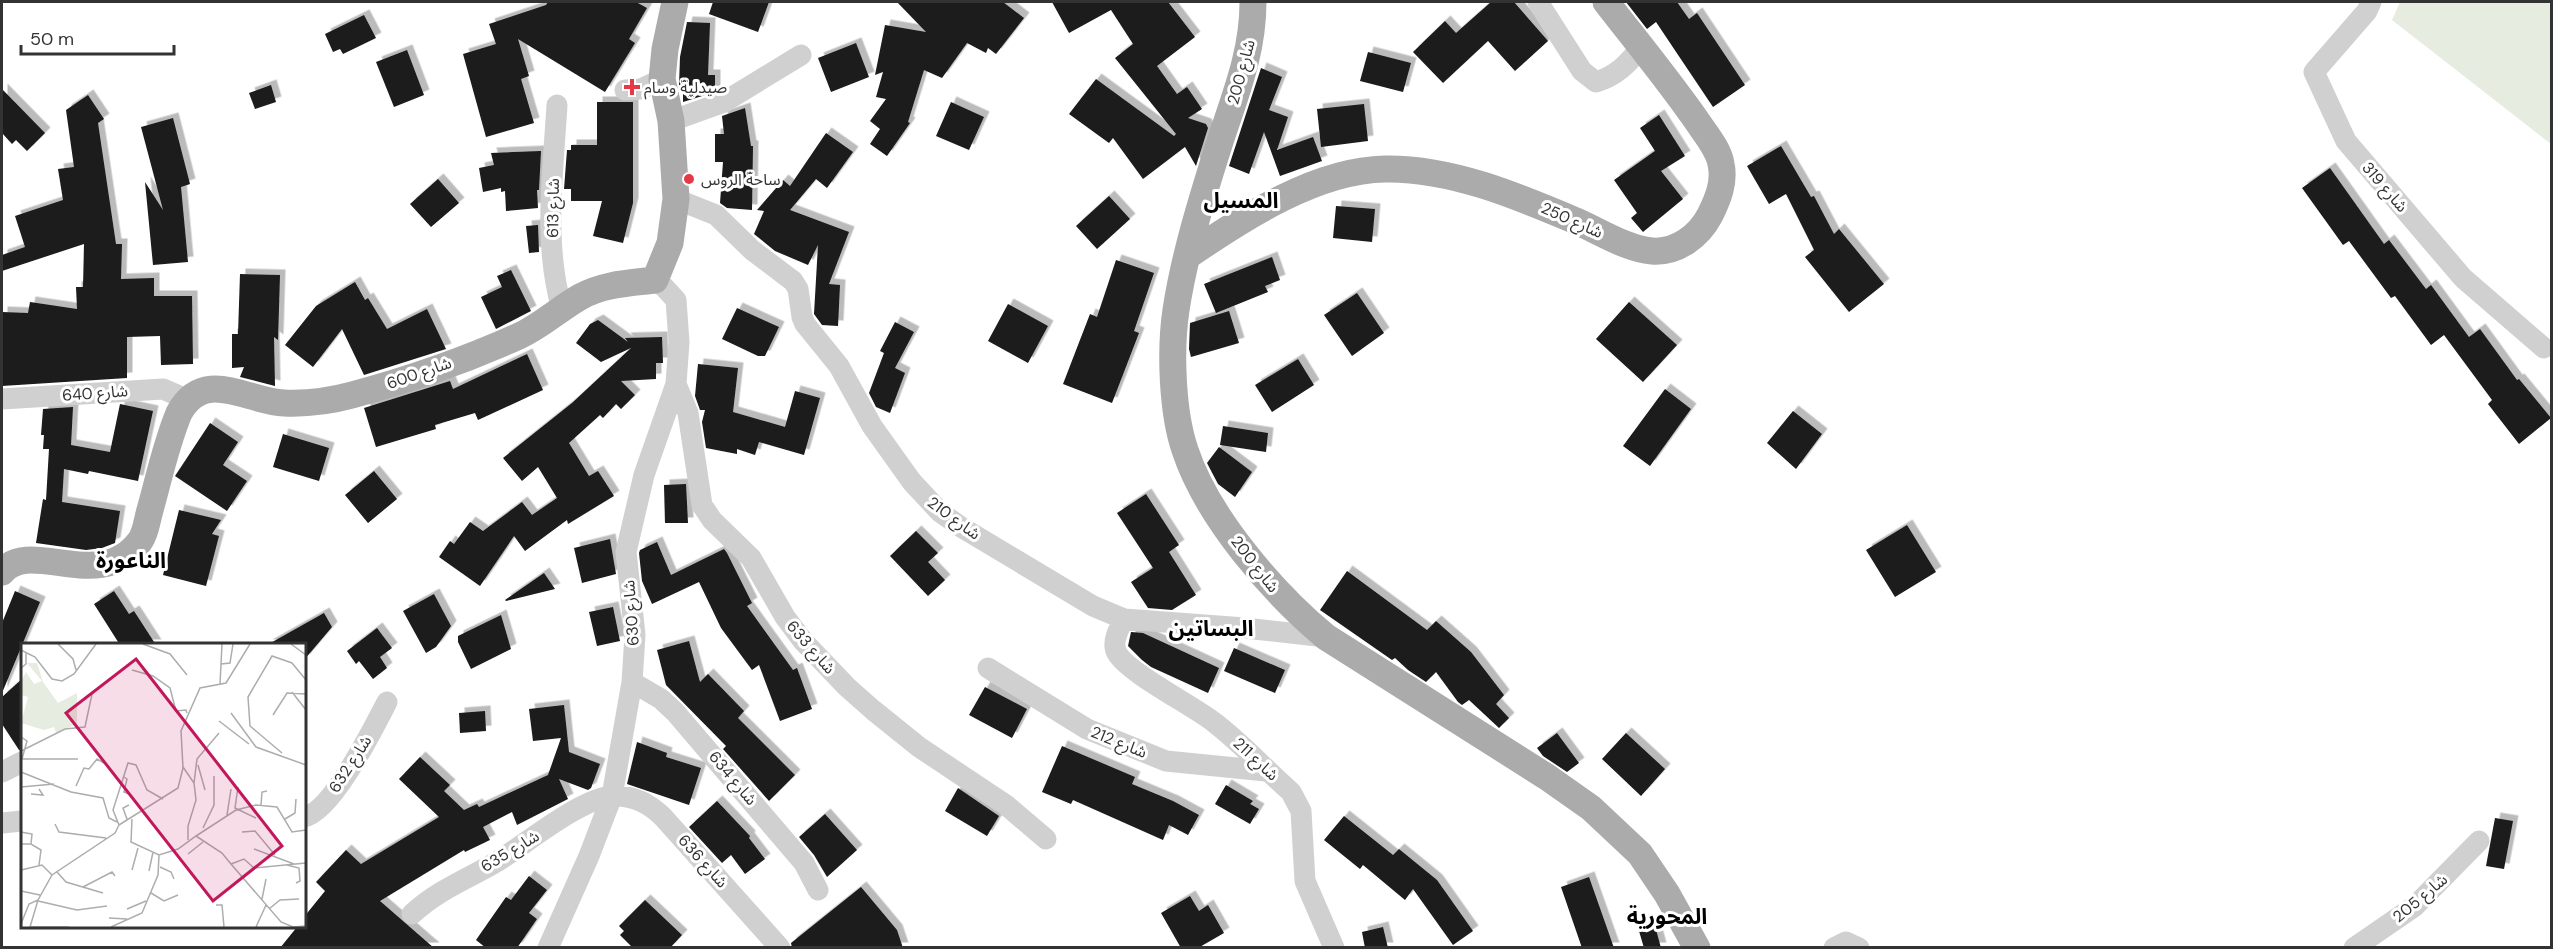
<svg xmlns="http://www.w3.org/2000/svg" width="2553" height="949" font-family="'DM Sans','Noto Sans Arabic',sans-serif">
<defs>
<filter id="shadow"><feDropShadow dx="5.5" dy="-5.5" stdDeviation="0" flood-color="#0004"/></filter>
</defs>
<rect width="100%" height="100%" fill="#fff"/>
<path fill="#e6ecdf" d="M2400,2H2551V144L2392,20Z"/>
<path fill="#1a1a1a" filter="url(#shadow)" d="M548,2H636L647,8L629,39L635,43L605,92L518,39L529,76L521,79L534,123L486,137L463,54L496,44L489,24L546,5Z
M713,2H769L758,32L709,14Z
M897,2H1003L1024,18L996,54L988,48L986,53L967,43L942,78L924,70L908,122L910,123L887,156L870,144L880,129L870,121L886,99L876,97L883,72L875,75L885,25L926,32Z
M1052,2H1168L1195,37L1157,66L1177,94L1187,87L1202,109L1188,118L1206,124L1208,128L1196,166L1185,147L1143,179L1113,138L1109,143L1069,114L1096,79L1174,136L1176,134L1115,58L1133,44L1111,10L1069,33Z
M1491,2H1514L1548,41L1515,71L1488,41L1443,83L1413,52L1445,21L1456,33Z
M1626,2H1677L1689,19L1697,13L1745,85L1713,107L1656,22L1647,29Z
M364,15L376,38L343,54L340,49L333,52L325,34Z
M687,22L710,23L708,75H715V92L683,102V87L679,85L680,57Z
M856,43L869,77L831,92L818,58Z
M407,50L424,95L394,107L376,62Z
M1368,52L1411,63L1403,92L1360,81Z
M1261,68L1282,77L1269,110L1288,117L1277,150L1313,137L1322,161L1280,176L1264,132L1249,174L1229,166Z
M271,85L276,102L255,109L249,93Z
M2,89L45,133L27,151L16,140L12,144L2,133Z
M88,95L104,119L98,123L116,244H122L121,279L154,278V296H192L193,364L161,365L160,336L127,337V378L2,386V312L28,313L30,302L77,309L76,287H83L84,244L2,271V255L25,247L15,216L63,200L58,169L74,167L66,110Z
M597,102H633V203L623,243L593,236L602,201H571V189H564L567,150H571V145H597Z
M951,102L984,117L969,150L936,136Z
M1364,104L1368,141L1321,147L1317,109Z
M745,108L751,146H753L752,210L727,208L720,203L723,162H715V134H724L722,116Z
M1659,115L1685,156L1661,171L1683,199L1643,232L1631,218L1637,213L1614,180L1655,151L1640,128Z
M173,118L190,184L181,187L188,262L153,265L145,182L163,210L141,127Z
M826,133L853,152L827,188L816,179L790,210L849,232L829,284L840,285L838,326L822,325L814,314L818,245L808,265L775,251L754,234L764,211L757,210L783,180L790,186Z
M1781,146L1811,197L1814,196L1834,234L1839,229L1884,284L1849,312L1805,257L1814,250L1786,194L1769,204L1747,166Z
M541,151L539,190H537L538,208L506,211L505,191L501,192V188L483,192L479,168L494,165L491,153Z
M2330,168L2384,244L2389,240L2426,289L2431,285L2469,337L2480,329L2517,380L2519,379L2551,418L2519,444L2488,404L2492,400L2444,335L2431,345L2395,296L2391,298L2349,241L2343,245L2302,188Z
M438,179L459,203L431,227L410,204Z
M1109,196L1130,219L1097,249L1076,226Z
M1336,206L1375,209L1372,242L1333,238Z
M538,225L539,252L529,253L526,226Z
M1272,257L1280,280L1265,286L1268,292L1216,313L1204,284Z
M1116,260L1154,273L1134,331L1139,333L1112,403L1063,384L1090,314L1097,317Z
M511,270L531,311L496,329L481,297L502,287L497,276Z
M240,274L280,275L278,340L274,337L275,386L240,377L244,367L232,368V334H238Z
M355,282L365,300L368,298L387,329L427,309L446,349L364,375L342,329L313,367L285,345L316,306Z
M1357,293L1384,333L1352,356L1324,315Z
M1629,302L1677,345L1643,382L1596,339Z
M1008,304L1048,326L1028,363L988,341Z
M737,308L779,327L765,356H758L722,339Z
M1229,311L1239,343L1191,357L1189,349L1190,323Z
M598,320L628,342L625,338L662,337L663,363H656V379L621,381L635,395L621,409L616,404L603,418L600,415L569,443L589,476L598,471L614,496L568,524L567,520L525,551L514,536L480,586L439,557L450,541L454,544L470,522L483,531L522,502L532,515L557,498L538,467L522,481L503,458L572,403L631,348L601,362L576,343L590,324Z
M895,322L914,332L895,368L905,373L890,413L876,407L869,393L884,353L880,351Z
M527,354L543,390L478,420L475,413L435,425L436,429L376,447L364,408L450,381L453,389Z
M1298,359L1314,385L1272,412L1255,385Z
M698,364L738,368L733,412L785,427L795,391L820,398L804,455L759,442L755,455L737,449V454L706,448L702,422L705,410H700L695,396Z
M1665,389L1691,409L1650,466L1623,446Z
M120,404L153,411L138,481L89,471L88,474L64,469L62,502L120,511L115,543L102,548L86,550L36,543L43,499L46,500L49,449H43L44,435H41L43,409L73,407L71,445L110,452Z
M1793,411L1822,434L1796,469L1767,443Z
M210,423L238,442L223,465L247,481L227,511L175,476Z
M1223,426L1268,433L1266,452L1220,445Z
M283,434L329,448L319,481L273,467Z
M1219,447L1252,472L1235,497L1218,484L1207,463Z
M374,471L397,499L368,523L345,495Z
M686,484L688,523H665L664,485Z
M1146,494L1179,545L1169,552L1196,595L1172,610L1148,608L1131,582L1153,568L1117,513Z
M179,510L221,520L212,534L219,536L206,586L163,575Z
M1907,525L1936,572L1895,597L1866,550Z
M916,531L938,553L928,562L945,580L928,596L890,556Z
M610,539L616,574L582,583L574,548Z
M657,542L671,575L724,549L727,553L752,603L747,606L793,670L797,668L812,709L780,721L759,665L752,670L721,628L699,582L652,604L642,581L639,553L640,550Z
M1347,571L1427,630L1436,621L1471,652L1504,695L1496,704L1509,718L1499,728L1469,700L1462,705L1458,702L1436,672L1426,682L1408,670L1395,658L1392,660L1320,610Z
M544,573L555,589L506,601L505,600Z
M15,591L40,602L2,693V623Z
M114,591L129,614L134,611L156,645H120L94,604Z
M434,594L451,626L436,647L426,653L403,611Z
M613,607L620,641L597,646L589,612Z
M324,613L332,627L304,660V645H267Z
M501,615L511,649L471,669L458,642V636Z
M377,628L392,648L380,657L387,668L373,679L359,661L356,664L347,651Z
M1131,632L1143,633L1219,668L1208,693L1151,667L1142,660L1128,646Z
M689,641L700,682L708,674L744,711L738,718L795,775L769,801L723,749L726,746L666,685L657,650Z
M1234,648L1285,670L1275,693L1224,671Z
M22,679V749L19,750L2,724V697Z
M985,687L1027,709L1012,738L969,715Z
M564,705L569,752L600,764L591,788L588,790L559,779L568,799L517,825L512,812L483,827L490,840L465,852L464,850L380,901L434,948H280L297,927H304V917L325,891L316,882L346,850L361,864L439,817L399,779L420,757L450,785L444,791L464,810L477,804L479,807L548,775L561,738L533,741L529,709Z
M485,711L486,731L460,733L459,713Z
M1557,733L1579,763L1567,772L1543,756L1537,748Z
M1626,733L1665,769L1641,796L1602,759Z
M637,742L667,753L666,757L701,768L689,805L627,784Z
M1062,746L1135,777L1132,784L1173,801L1199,815L1188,835L1169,825L1163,840L1073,800L1071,804L1042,792Z
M1226,785L1253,801L1250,804L1259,809L1250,824L1215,804Z
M958,788L999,816L987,836L945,811Z
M717,801L750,836L749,838L765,859L745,874L731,855L722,863L689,827Z
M825,814L857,850L827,877L814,855L799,837Z
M1344,816L1393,855L1399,849L1437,880L1473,931L1453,945L1413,889L1405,900L1363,865L1360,869L1324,840Z
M2495,818L2513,821L2504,869L2486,866Z
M529,876L547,890L529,913L537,919L517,948H486L476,940L506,897L511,900Z
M1589,877L1614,948H1582L1561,887Z
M861,887L897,930L903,948H792L791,943Z
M1190,896L1199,911L1208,905L1224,933L1198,948H1181L1161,913Z
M645,900L682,935L670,948H633L620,935L624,931L619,926Z
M1655,926L1661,948H1644L1639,931Z
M1383,927L1388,948H1365L1362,932Z"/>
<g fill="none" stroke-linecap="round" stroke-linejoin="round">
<path stroke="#d0d0d0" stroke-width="21" d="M1538,2L1582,71L1596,82C1616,76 1628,64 1641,47
M2371,2L2367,11L2314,72L2346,141L2463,278L2544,348
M625,90L641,89L662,79
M557,105C553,173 543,244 562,309
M671,121L724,102L801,55
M676,199L716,215L752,250L793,281L798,289L802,317L805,324L839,366L872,426L912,482L940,512L961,527L1093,606L1124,619L1245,628L1326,637
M676,384L688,413L702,505L712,520L751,558L785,617L803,641L847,687L873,710L919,747L1006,805L1046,839
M2,399L163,389L186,399
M1124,619C1119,628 1111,643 1117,653C1128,673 1194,706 1215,723C1242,744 1265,769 1291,792L1301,811L1305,881L1334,948
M988,668L1087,729L1166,761L1266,771
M632,682L661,699L675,712L804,863L818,890
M2,772L22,762
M304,817C332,812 374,727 387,702
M2,823L22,821
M412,914C439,889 468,879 498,861C527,843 581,798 613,796C633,795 649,803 663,817L780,948
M548,948L589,856L612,796L632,682L635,635L626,552L644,475L676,384L679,342L676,300L664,287L655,280
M1834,948L1846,942L1859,948
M2354,948L2415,906L2479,841"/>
<path stroke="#ababab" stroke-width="27" d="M1253,2C1253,56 1233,100 1217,151C1201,202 1184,257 1176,310C1170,350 1172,412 1185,450C1207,517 1273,593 1326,637L1547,777L1591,808L1640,854L1667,894L1697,948
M1189,255C1244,217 1317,170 1385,169C1451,168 1517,196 1576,221C1599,231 1627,249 1652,251C1677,253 1699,236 1710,215C1718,199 1725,182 1721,164C1719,150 1707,136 1699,124C1670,82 1637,42 1606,2
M2,572C30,537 100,595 140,541C146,533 147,520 150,510C159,478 166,444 179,413C204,367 246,401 284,403C307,404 330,401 352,395C408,380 466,360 519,336C541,326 559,309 580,297C603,284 630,283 655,280L670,243L676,199L671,121L662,79L665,49L675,2"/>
</g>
<g fill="#e63946" stroke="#fff" stroke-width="2">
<path d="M629 78h6v6h6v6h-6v6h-6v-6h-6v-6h6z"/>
<circle cx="689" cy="179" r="6"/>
</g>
<g text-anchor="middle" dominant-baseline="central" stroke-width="6" stroke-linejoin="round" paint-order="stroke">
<g font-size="16" fill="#333" stroke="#fff">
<text transform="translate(1241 72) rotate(-75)">شارع 200</text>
<text transform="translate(2385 187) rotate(49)">شارع 319</text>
<text transform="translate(553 208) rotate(-89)">شارع 613</text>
<text transform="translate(1572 220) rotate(24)">شارع 250</text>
<text transform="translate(419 373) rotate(-19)">شارع 600</text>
<text transform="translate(95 393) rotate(-4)">شارع 640</text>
<text transform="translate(954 518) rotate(36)">شارع 210</text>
<text transform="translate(1255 564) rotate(52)">شارع 200</text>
<text transform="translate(631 613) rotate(-94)">شارع 630</text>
<text transform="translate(811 647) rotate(49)">شارع 633</text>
<text transform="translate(1119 742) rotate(22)">شارع 212</text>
<text transform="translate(1256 759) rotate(43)">شارع 211</text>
<text transform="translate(350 764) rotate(-57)">شارع 632</text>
<text transform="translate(733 778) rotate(50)">شارع 634</text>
<text transform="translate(510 851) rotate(-31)">شارع 635</text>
<text transform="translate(703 861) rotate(48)">شارع 636</text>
<text transform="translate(2420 898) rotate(-40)">شارع 205</text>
</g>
<g font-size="16" fill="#333" stroke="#fff" text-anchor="start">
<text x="644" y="87">صيدلية وسام</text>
<text x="701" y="179">ساحة الروس</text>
</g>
<g font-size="22" font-weight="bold" fill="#000" stroke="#fff">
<text x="1241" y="200">المسيل</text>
<text x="131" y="560">الناعورة</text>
<text x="1211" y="628">البساتين</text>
<text x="1667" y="916">المحورية</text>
</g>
</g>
<g transform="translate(21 643)">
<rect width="285" height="285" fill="#fff"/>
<path d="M6,20H16L22,39L37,60L56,50V81L35,90L33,84L23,87L0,80L7,54L0,52V38L5,29L13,41L21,38Z" fill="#e6ecdf"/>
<path fill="none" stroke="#adadad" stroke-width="1.5" d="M37,1L52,16L55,27M122,1L149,11L166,32M270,1L285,12M0,7L14,14L31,36L41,38L53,31L75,1M200,21L209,20L212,1M0,25L5,21V9M111,27L132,33L149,45L155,68L165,67L166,70M199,41L201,1M271,49L285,67M210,70L235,104L285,122M252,72L266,50L285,51M198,78L228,101M0,94L6,98L1,116M0,108L44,86L64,84L71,51M261,110L229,83L227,54L251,13L271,20L285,37M1,116H57M177,122L184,147M162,124L173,140L175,157L167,183V197M0,129L50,149L82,155L88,175L96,179M103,134L106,136L103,149L108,151M173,140L176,116L198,90M55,143L63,125L68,126L76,116L83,120M0,144L33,141M217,144L214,165L235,175M10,151L22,152L18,146M240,162L241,149L246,148M206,172L210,146M106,176L102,165L108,162M111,176L110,199L138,212L157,206L175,193L201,210L210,221L223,216L233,225L285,220M264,176L274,170L275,156M34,181L38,189L85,195M98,182L157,145L162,125L160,88L179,45L205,40L229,1M98,182L92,167L107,120L115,122L126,147L142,156M182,185L193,162V133M0,189L11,191L10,201M221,189L234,188L254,212M175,193L215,167L235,162L256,164L271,189L285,187M0,201H10L20,207L18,222M233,206L273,221M167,211L182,199M210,221L260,279L272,284L285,283M266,222L278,225L279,238L275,240M139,224L150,229L153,236M0,227L21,222L31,232M111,227L117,205M128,228L132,209M36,229L45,239L82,250M62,244L91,229L94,233M0,248L19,252M130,250L143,258L157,252M241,256L245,236M17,258L56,267L86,263M195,262H201L203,284M106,266L125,258M248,266L259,257L278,256M88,275L106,276M0,281L8,261L17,257M9,284L17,257L31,232L94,190L98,182M10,284H48M90,284L121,270L137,232L138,212M235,284L245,262"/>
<path fill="#c2185b" fill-opacity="0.15" stroke="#c2185b" stroke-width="3" d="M115,16L261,203L192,258L45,70Z"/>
<rect width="285" height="285" fill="none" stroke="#333" stroke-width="3"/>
</g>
<rect width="2553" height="949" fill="none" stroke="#333333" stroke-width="6"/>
<path d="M21 45v9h153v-9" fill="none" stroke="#333333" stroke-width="3"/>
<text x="30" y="45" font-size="18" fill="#333333" stroke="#ffffff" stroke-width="4.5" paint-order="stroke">50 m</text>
</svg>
